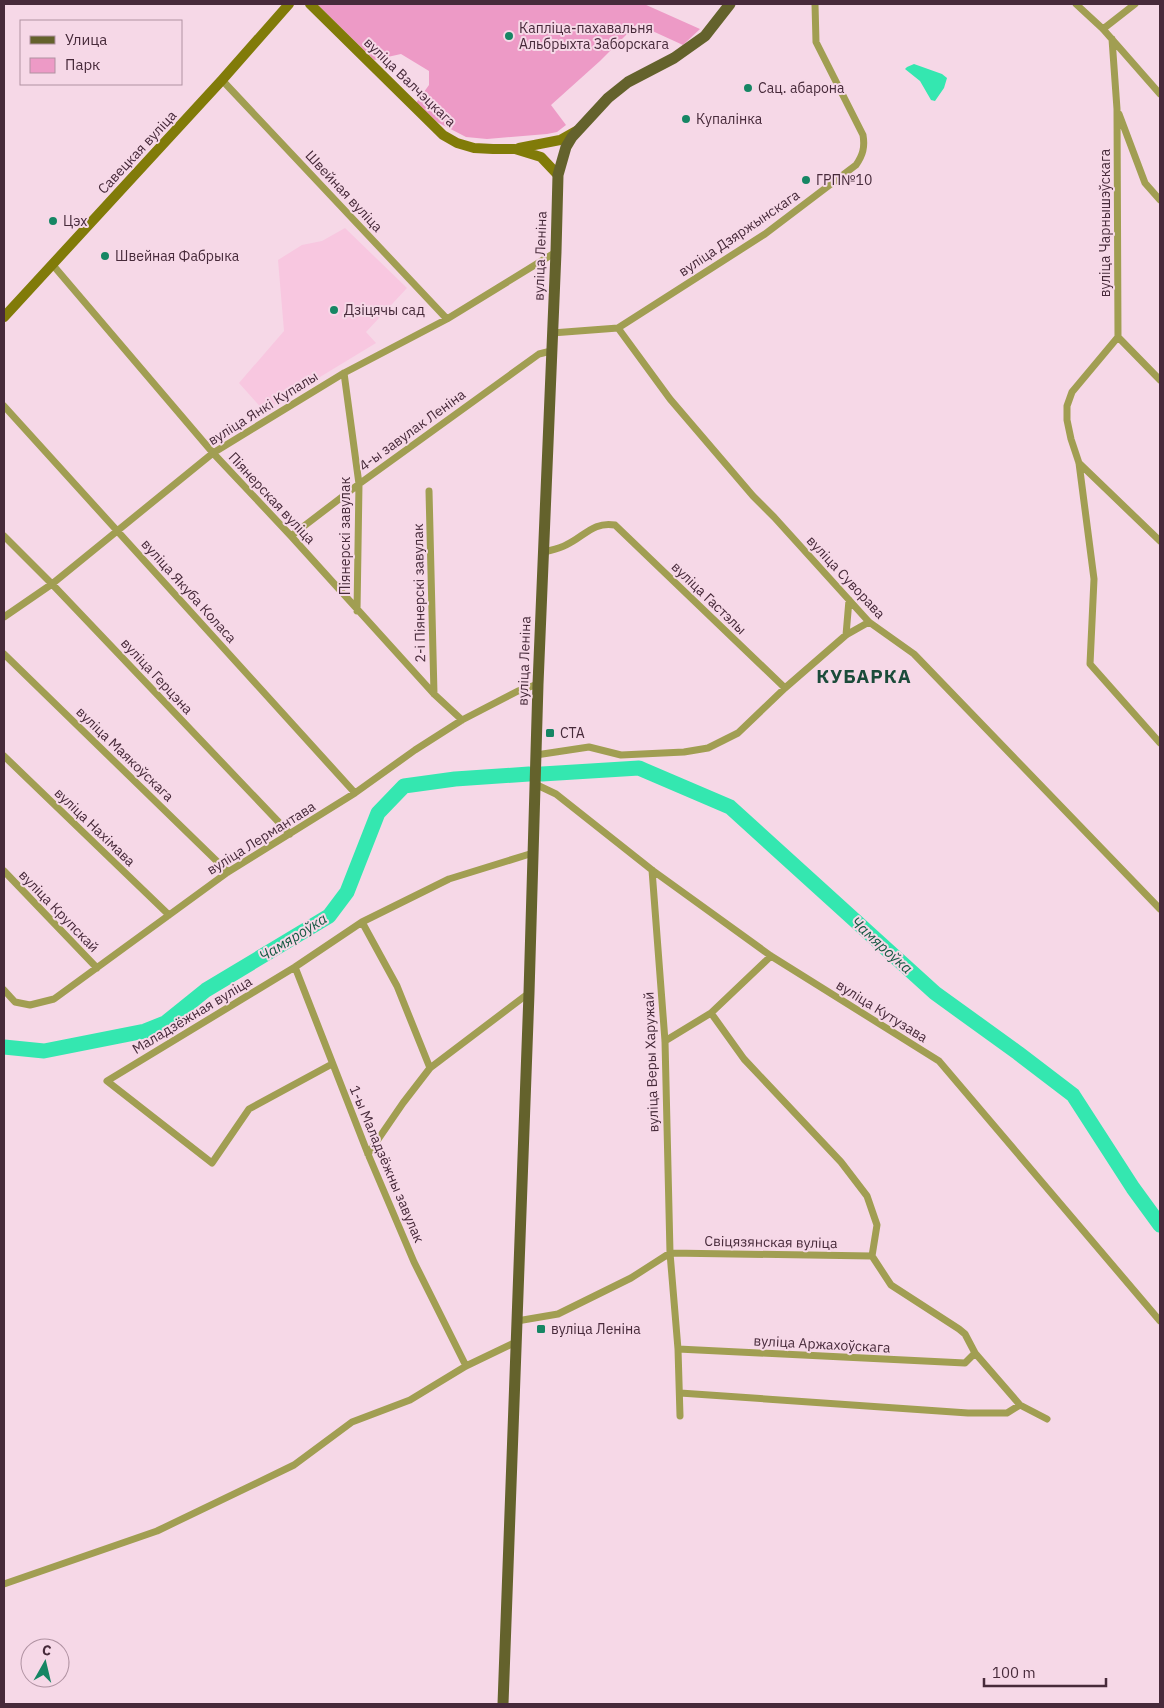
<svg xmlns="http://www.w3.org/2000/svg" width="1164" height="1708" font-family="'IBM Plex Sans',sans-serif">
<rect width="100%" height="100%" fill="#f6d8e7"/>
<path fill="#f8c7e0" d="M345,228L407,288L366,332L376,343L264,411L239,383L284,331L278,260L302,245L322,241Z"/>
<path fill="#ed9ac6" d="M317,4H644L700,29L683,45L637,24L600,61L551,105L566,125L557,132L547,134L487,139L466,137L437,122L416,103L429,85V71L401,54L374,60Z"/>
<path fill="#34e7b0" d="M914,64L942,74L947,78L944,88L935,101L931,100L920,81L905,69L907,67Z"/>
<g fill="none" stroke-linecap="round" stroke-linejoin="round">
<path stroke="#34e7b0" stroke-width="15" d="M542,774L639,768L730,807L935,993L1018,1053L1073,1095L1133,1188L1160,1225
M4,1047L44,1051L145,1031L165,1023L206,990L329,916L347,892L378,813L404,786L455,779L529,774"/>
<path stroke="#a19e52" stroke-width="7" d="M1076,4L1103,29L1160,94
M1103,29L1135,4
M1112,39L1117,109L1118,337
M222,80L447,319
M1119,114L1145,183L1160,200
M52,264L213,453L291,536L434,694L462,720
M618,328L670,399L753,496L774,517L869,622L914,654L1160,909
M552,333L618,328L765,234L856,165C863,155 865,147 863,135L816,42L815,4
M1118,337L1072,392L1067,406V420L1071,439L1079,463L1094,579L1090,664L1160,743
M1118,337L1160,380
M344,373L359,484L357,611
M4,406L355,793
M1079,463L1160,541
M429,491L434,694
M4,536L52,584L290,834
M291,536L359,484L539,354L551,351
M544,552C551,550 559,549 566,545C584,537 593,521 615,525L785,688
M4,617L52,584L213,453L344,373L447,319L556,252
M846,635L849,600
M4,654L228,872
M536,755L589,747L621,755L684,752L708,748L738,733L785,688L846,635L869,622
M4,756L169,915
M535,784L556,794L652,870L771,956L939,1061L1160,1321
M652,870L665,1041L670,1253L678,1349L680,1416
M4,871L97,968
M362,922L397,986L430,1068L403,1103L368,1154
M295,967L368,1154L414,1262L466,1366
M4,990L15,1002L30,1005L54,999L228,872L355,793L415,750L462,720L518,691L538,684
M665,1041L711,1013L771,956
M332,1064L249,1109L212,1163L107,1081L295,967L362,922L449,879L533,853
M430,1068L529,993
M517,1321L558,1314L631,1278L670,1253L872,1256
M678,1349L965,1363L975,1353L965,1334L959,1329L891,1285L872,1256L877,1225L867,1196L841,1162L744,1059L711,1013
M975,1353L1020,1405L1047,1419
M680,1393L968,1413H1007L1020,1405
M4,1584L157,1531L294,1465L352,1422L410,1400L466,1366L516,1342"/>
<path stroke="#817b09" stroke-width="10" d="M310,4L443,135L457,143L474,148L493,149H515L541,157L558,175
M519,148L560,140L576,131
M4,317L222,80L289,4"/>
<path stroke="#64622c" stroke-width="11" d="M503,1704L529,993L538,684L556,252L558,175L566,147L572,137L608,98L628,82L674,58L705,36L730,4"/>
</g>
<g fill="#168664" stroke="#f6d8e7" stroke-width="2">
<circle cx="509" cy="36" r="5"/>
<circle cx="748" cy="88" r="5"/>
<circle cx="686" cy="119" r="5"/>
<circle cx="806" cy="180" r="5"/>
<circle cx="53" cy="221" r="5"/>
<circle cx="105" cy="256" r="5"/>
<circle cx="334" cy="310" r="5"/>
<rect x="545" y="728" width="10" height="10" rx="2.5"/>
<rect x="536" y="1324" width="10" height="10" rx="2.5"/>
</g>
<g text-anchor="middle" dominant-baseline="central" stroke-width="4" stroke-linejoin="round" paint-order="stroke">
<g font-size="14" fill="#472a3a" stroke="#f6d8e7" text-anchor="start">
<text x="519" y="28">Капліца-пахавальня<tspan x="519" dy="16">Альбрыхта Заборскага</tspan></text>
<text x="758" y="88">Сац. абарона</text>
<text x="696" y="119">Купалінка</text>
<text x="816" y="180">ГРП№10</text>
<text x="63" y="221">Цэх</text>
<text x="115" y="256">Швейная Фабрыка</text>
<text x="344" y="310">Дзіцячы сад</text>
<text x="560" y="733">СТА</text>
<text x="551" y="1329">вуліца Леніна</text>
</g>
<g font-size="14" fill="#472a3a" stroke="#f6d8e7">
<text transform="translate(410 82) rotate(44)">вуліца Валчэцкага</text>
<text transform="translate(137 152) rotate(-47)">Савецкая вуліца</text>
<text transform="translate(344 191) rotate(47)">Швейная вуліца</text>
<text transform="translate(1105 223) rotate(-90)">вуліца Чарнышэўскага</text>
<text transform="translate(739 233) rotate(-34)">вуліца Дзяржынскага</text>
<text transform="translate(540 256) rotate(-88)">вуліца Леніна</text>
<text transform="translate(263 408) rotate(-32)">вуліца Янкі Купалы</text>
<text transform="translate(412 430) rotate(-36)">4-ы завулак Леніна</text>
<text transform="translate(272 498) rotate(47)">Піянерская вуліца</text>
<text transform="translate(345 536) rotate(-90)">Піянерскі завулак</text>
<text transform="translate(846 577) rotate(47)">вуліца Суворава</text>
<text transform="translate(189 591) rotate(48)">вуліца Якуба Коласа</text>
<text transform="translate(419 593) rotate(-91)">2-і Піянерскі завулак</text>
<text transform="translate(709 598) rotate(44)">вуліца Гастэлы</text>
<text transform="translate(524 661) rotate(-88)">вуліца Леніна</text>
<text transform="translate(157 676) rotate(47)">вуліца Герцэна</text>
<text transform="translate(125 754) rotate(44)">вуліца Маякоўскага</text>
<text transform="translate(95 827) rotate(44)">вуліца Нахімава</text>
<text transform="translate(261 838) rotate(-32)">вуліца Лермантава</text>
<text transform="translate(59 911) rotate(46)">вуліца Крупскай</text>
<text transform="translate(882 1011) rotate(32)">вуліца Кутузава</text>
<text transform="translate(192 1015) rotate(-31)">Маладзёжная вуліца</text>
<text transform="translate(651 1062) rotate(-92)">вуліца Веры Харужай</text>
<text transform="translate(387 1164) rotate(67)">1-ы Маладзёжны завулак</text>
<text transform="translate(771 1242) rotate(1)">Свіцязянская вуліца</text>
<text transform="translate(822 1344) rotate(3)">вуліца Аржахоўскага</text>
</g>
<g font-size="15" font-style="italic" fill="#155842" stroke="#f6d8e7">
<text transform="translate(293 937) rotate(-32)">Чамяроўка</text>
<text transform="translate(882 945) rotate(42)">Чамяроўка</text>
</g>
<g font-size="19" font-weight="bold" letter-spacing="1" fill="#1b4b3a" stroke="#f6d8e7">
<text x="864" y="676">КУБАРКА</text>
</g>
</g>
<rect width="1164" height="1708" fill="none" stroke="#472a3a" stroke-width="10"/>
<rect x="20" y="20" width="162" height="65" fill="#f6d8e7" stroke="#b092a2"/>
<rect x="30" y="36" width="25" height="8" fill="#64622c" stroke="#b092a2"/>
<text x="65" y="45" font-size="15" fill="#472a3a">Улица</text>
<rect x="30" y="58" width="25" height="15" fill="#ed9ac6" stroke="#b092a2"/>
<text x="65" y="70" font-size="15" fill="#472a3a">Парк</text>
<g transform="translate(45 1663) rotate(8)"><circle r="24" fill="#f6d8e7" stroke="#b092a2"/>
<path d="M0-4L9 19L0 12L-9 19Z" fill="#168664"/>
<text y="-8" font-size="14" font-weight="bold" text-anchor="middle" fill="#472a3a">С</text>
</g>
<path d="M984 1678v8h122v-8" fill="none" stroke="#472a3a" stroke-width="2.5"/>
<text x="992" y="1678" font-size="15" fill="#472a3a" stroke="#f6d8e7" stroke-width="4" paint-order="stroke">100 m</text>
</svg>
